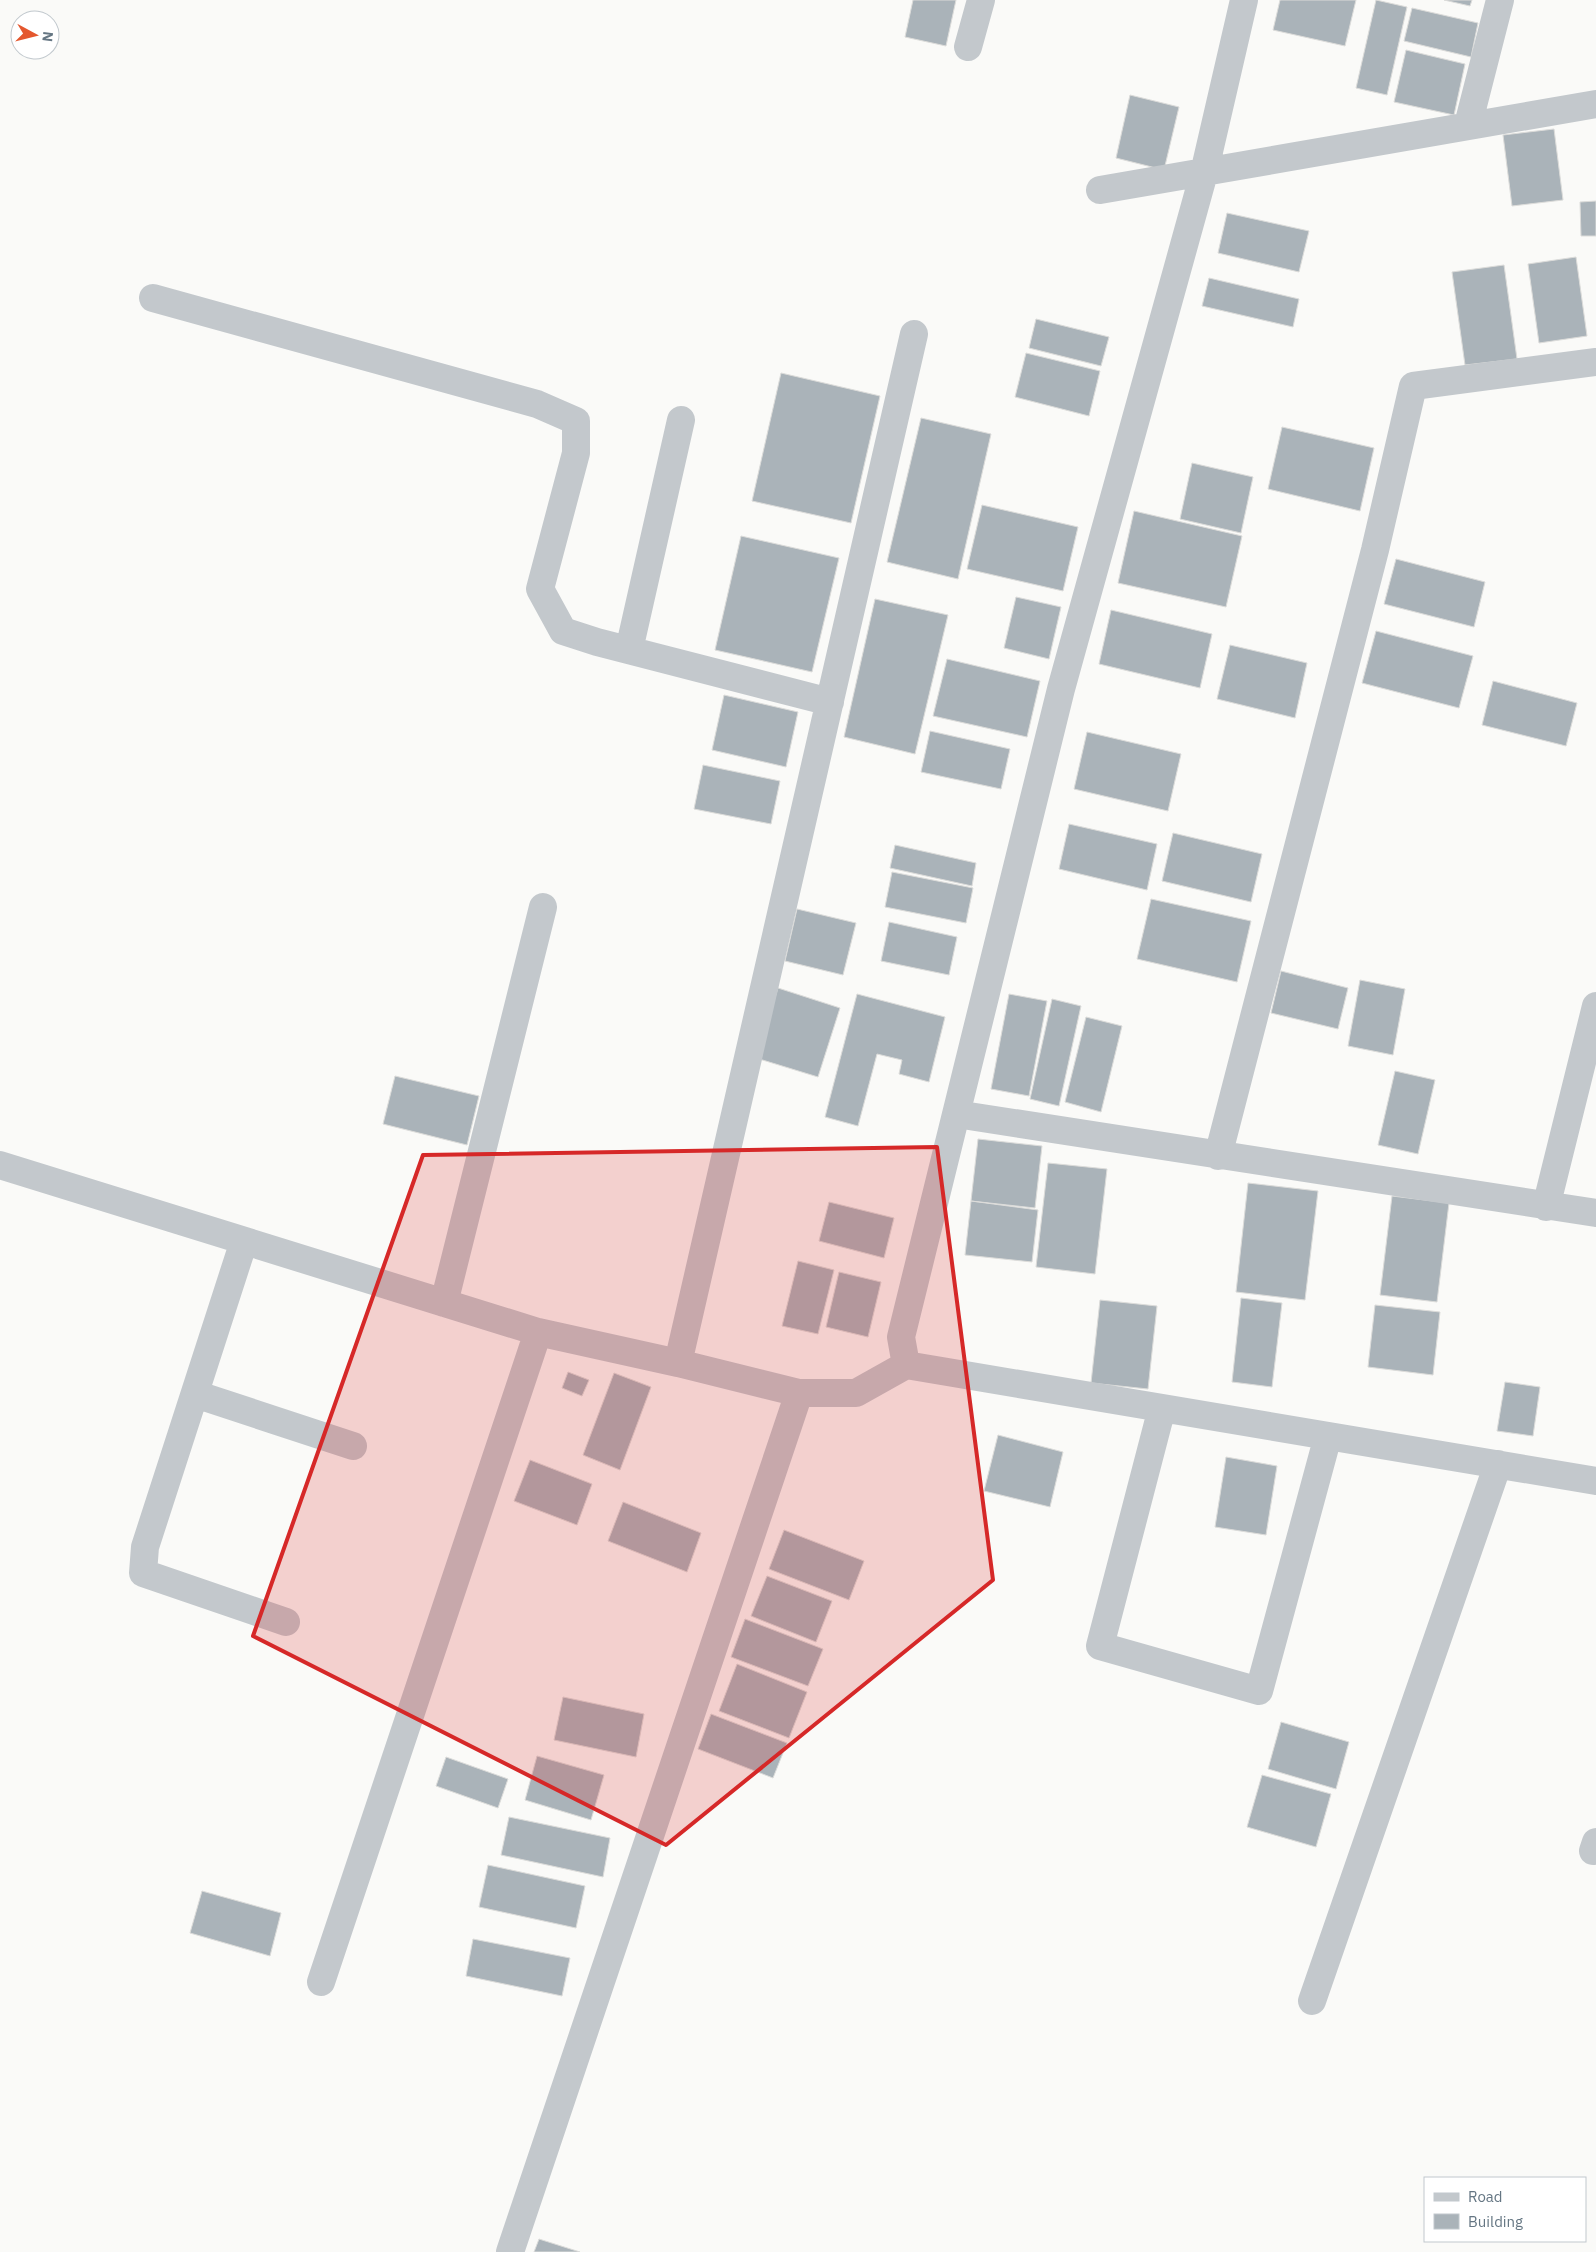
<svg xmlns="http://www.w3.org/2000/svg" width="1596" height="2252" font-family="'IBM Plex Sans',sans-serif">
<rect width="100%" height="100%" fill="#fafaf8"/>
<path fill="#aab3b9" stroke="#dcdcda" d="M913,0H956L946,46L905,37Z
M1280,0H1356L1345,46L1273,30Z
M1376,0L1407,7L1387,95L1356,88Z
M1444,0H1472L1470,6Z
M1412,8L1478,23L1471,57L1404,41Z
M1406,50L1465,64L1454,115L1394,102Z
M1130,95L1179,107L1164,170L1116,158Z
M1554,129L1563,200L1512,206L1503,135Z
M1596,201V236H1581L1580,202Z
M1227,213L1309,231L1299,272L1218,253Z
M1576,257L1587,336L1539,343L1528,264Z
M1504,265L1517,359L1465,365L1452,272Z
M1209,278L1299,299L1293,327L1202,306Z
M1036,319L1109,337L1101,366L1029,348Z
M1026,353L1100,371L1089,416L1015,397Z
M781,373L880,396L851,523L752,501Z
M921,418L991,434L958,579L887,562Z
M1282,427L1374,448L1360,511L1268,489Z
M1192,463L1253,477L1241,533L1180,519Z
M982,505L1078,527L1063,591L967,569Z
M1134,511L1242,536L1226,607L1118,583Z
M741,536L839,558L812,672L715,650Z
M1396,559L1485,582L1474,627L1384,604Z
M1016,597L1061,607L1049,659L1004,648Z
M875,599L948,615L915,754L844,737Z
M1111,610L1212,634L1200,688L1099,664Z
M1376,631L1473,656L1459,708L1362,683Z
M1230,645L1307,663L1295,718L1217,699Z
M947,659L1040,681L1027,737L933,716Z
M1493,681L1577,703L1566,746L1482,725Z
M724,695L798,712L786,767L712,750Z
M930,731L1010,749L1001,789L921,772Z
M1087,732L1181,754L1168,811L1074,789Z
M703,765L780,781L771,824L694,809Z
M1069,824L1157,844L1147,890L1059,869Z
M1173,833L1262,854L1251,902L1162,881Z
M895,845L976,863L972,886L890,868Z
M892,872L973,888L966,923L885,907Z
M1151,899L1251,921L1237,982L1137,959Z
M797,909L856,923L843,975L785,961Z
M889,922L957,937L949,975L881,961Z
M1281,971L1348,988L1338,1029L1271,1013Z
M1360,980L1405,989L1393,1055L1348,1046Z
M778,988L840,1008L818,1077L756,1058Z
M857,994L945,1017L929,1082L899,1074L902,1060L877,1054L858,1126L825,1117Z
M1009,994L1047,1001L1029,1096L991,1089Z
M1052,999L1081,1006L1059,1106L1030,1099Z
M1086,1017L1122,1026L1101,1112L1065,1102Z
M1395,1071L1435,1080L1418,1154L1378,1145Z
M395,1076L479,1096L467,1145L383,1124Z
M978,1139L1042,1146L1035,1208L971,1201Z
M1048,1163L1107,1169L1095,1274L1036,1267Z
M1248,1183L1318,1191L1305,1300L1236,1292Z
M1392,1196L1449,1203L1437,1302L1380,1295Z
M971,1201L1038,1210L1032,1262L965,1255Z
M829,1202L894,1218L884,1258L819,1241Z
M798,1261L834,1270L818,1334L782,1326Z
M839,1272L881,1282L868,1337L826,1327Z
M1241,1298L1282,1303L1272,1387L1232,1382Z
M1100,1300L1157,1306L1148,1389L1091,1383Z
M1375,1305L1440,1312L1433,1375L1368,1367Z
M568,1372L589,1380L582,1396L562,1388Z
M614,1373L651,1387L620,1470L583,1455Z
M1505,1382L1540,1387L1533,1436L1497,1431Z
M998,1435L1063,1452L1050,1507L984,1491Z
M1226,1457L1277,1466L1266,1535L1215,1527Z
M530,1460L592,1484L577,1525L514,1501Z
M623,1502L701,1533L687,1572L608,1541Z
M784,1530L864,1561L849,1600L769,1569Z
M767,1576L832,1601L816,1642L751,1616Z
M745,1619L823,1649L808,1686L731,1657Z
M737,1664L807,1692L789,1738L719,1711Z
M563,1697L644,1714L636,1757L554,1740Z
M711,1714L787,1743L773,1778L698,1749Z
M1281,1722L1349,1742L1336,1789L1268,1769Z
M537,1756L604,1775L591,1820L525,1800Z
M446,1757L508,1779L498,1808L436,1786Z
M1262,1775L1331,1794L1316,1847L1247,1827Z
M509,1817L610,1838L603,1877L501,1855Z
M488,1865L585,1886L576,1928L479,1907Z
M202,1891L281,1913L270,1956L190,1933Z
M473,1939L570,1958L562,1996L466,1976Z
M539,2239L580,2252H534Z"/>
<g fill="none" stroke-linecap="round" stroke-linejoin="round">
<path stroke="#c3c8cc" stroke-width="28" d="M968,47L981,0
M1468,125L1500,0
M1100,190L1596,104
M153,298L537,404L576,421V453L540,589L563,631L597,642L830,702
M914,334L678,1363L799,1393H856L906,1365L1596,1481
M629,650L681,420
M956,1114L1596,1213
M1218,1156L1375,550L1413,386L1596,362
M0,1165L538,1332
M1546,1207L1596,1006
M244,1241L145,1547L143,1573L286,1622
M444,1303L543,907
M906,1365L901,1337L1061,689L1204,173L1244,0
M195,1394L353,1446
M1162,1408L1100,1646L1259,1691L1328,1436
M1593,1851L1596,1842
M321,1982L538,1332L678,1363
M1312,2001L1498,1464
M510,2252L799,1393"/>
</g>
<path fill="#d62828" fill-opacity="0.2" stroke="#d62828" stroke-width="4" stroke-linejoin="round" d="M937,1147L993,1580L666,1845L253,1636L423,1155Z"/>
<rect x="1424" y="2177" width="162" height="65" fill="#ffffff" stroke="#c1c8cd"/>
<rect x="1434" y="2193" width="25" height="8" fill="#c3c8cc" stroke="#c1c8cd"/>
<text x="1468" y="2202" font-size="15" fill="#657683">Road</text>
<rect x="1434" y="2214" width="25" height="15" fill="#aab3b9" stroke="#c1c8cd"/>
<text x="1468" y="2227" font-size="15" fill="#657683">Building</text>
<g transform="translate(35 35) rotate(97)"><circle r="24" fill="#ffffff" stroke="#c1c8cd"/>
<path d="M0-4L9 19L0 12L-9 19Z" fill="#e4572e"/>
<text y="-8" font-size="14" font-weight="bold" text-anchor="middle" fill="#657683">N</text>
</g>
</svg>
